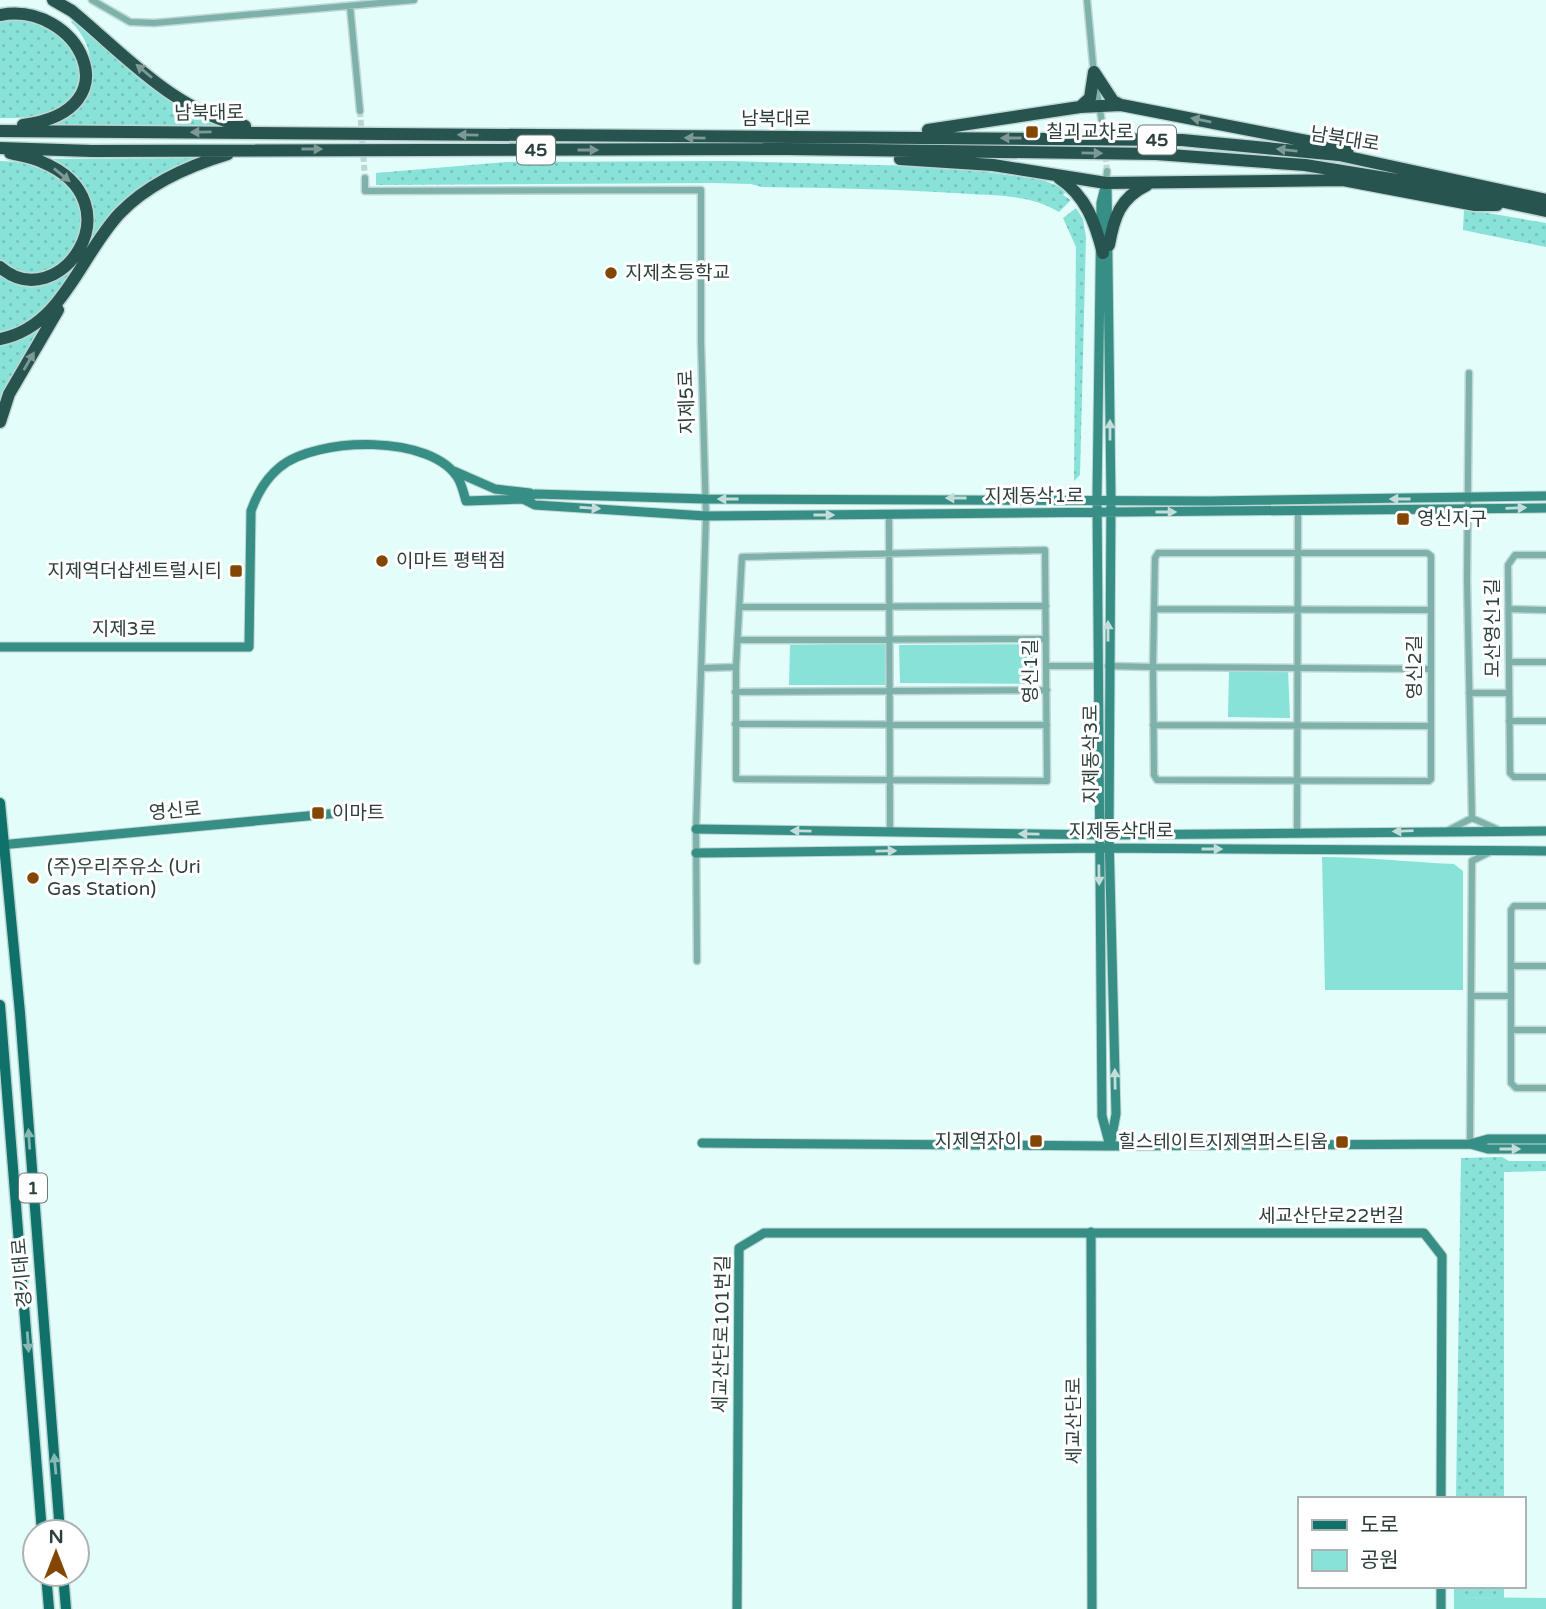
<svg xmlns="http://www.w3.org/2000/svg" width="1546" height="1609" font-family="'Varela Round','Noto Sans KR',sans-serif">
<defs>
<pattern id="grass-dots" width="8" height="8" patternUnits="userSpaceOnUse" patternTransform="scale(1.75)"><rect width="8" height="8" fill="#88e2d8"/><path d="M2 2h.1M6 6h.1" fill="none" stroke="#76c3ba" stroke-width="1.8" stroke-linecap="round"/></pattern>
</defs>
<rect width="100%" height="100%" fill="#e3fdfa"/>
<path fill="url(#grass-dots)" d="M12,14L67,32C71,43 78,57 79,69C81,114 33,119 0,118V19Z
M73,20L169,101L221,127L52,126C90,104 106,55 71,22Z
M199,158L175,166L140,188L124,202L58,296L28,327L0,335V274C28,288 43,279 71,268L87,202L45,159Z
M0,161C146,164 62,322 0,261Z
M729,161L953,167L1043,180L1067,190L1063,195L1071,200L1059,212C1029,193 990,196 955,193C891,189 827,188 762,187L751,184L713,183L376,185V173L506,162Z
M1076,208L1083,219L1086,237L1080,475L1074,481L1076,247L1063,218Z
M1464,209L1546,223V247L1463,230Z
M41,328L0,404V345L18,340Z
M1502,1157L1509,1161H1546V1171L1504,1172V1499H1456L1461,1158Z
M1454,1586H1504V1598L1454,1597Z"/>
<path fill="#88e2d8" d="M885,643L886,685H789L790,645Z
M1035,644L1037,684L900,683L899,645Z
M1229,670H1288L1290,718L1228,717Z
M1322,857C1366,857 1409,862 1454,864L1463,871V990H1325Z
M1454,1597L1546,1598V1609H1454Z"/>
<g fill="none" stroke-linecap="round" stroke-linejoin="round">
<path stroke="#bfd7d4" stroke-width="6" stroke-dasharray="6 3" stroke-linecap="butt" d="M360,111L365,178
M1103,129L1107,171"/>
<g stroke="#bfd7d4" stroke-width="9">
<path id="street" d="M92,0L130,22L154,23L414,0
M1087,0L1094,75
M350,6L360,111
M1096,85L1103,129
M365,178V191L701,190V341L706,516L696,829L697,961
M1106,183L1107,171
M1469,373L1467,580L1472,818
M889,514L890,832
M1546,555H1515L1508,565L1510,773L1514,777H1546
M740,607L1046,606
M1154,609L1431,610
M1509,609L1546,610
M738,640L1046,639
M1509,662H1546
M1047,666H1097
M1108,666L1153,667L1154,775L1157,780L1429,781L1431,779V778C1431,704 1431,630 1431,556L1427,553H1158L1155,558L1153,667L1431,669
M703,668L736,667V779L1047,781L1045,550L742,557L736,667
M735,692L1047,690
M1469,693H1509
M1509,721H1546
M735,724L1047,725
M1153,725L1431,726
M1472,818L1499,830
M1449,830L1472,818
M1297,834L1298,512
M1472,861L1492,851
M1546,906H1514L1511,910V1083L1516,1088H1546
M1512,966H1546
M1471,996H1511
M1511,1030H1546
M1470,1144L1472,861"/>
</g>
<g stroke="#bfd7d4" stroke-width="11">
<path id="secondary" d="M1106,183L1101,203L1097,498L1102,1116L1110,1146
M1107,187L1111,498L1109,835L1116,1114L1111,1141
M454,471L495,489L530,493
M523,499L535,494L706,499L1209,501L1546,496
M0,647H249L251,511C257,494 265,479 280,467C315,437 434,433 459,480C462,486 464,494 466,501L523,499L535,505L706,516L1546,508
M696,829L1109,835L1546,831
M0,845L350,812
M696,853L1099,848L1546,851
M1546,1139H1488L1470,1144L1488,1149H1546
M702,1143L1110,1146L1470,1144
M1091,1232L1092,1609
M737,1609L739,1248L764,1233H1424L1442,1256L1441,1499
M1441,1609V1586"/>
</g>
<g stroke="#bfd7d4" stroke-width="13">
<path id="primary" d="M0,803L20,1013L60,1532
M0,1005L42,1532
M46,1574L49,1609
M63,1574L66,1609"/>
</g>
<g stroke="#bfd7d4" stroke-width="15">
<path id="highway" d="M53,0L72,11C125,55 175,112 245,126
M0,15C77,0 136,110 23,125
M1094,72L1113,101L1121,105
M1080,107L1090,98L1094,72
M928,130L1080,107L1121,105L1348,149
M0,131L1182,140L1339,155L1546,200
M0,148L92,151L788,149L1156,154L1305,165L1422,184L1546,211
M900,159L993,165L1106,183L1343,180L1475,205H1497
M1059,178C1086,196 1095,222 1103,253
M1109,245C1114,217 1120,198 1147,185
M0,267C59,318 139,202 42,162C32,157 21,156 10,153
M0,339C63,327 80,255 120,213C149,183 188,166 228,154
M0,422L9,394L58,310"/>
</g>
<use href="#street" stroke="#7db1aa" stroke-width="6"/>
<use href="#secondary" stroke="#378e85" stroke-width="9"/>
<use href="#primary" stroke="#0f7169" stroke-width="10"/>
<use href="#highway" stroke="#28544f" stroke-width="12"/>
</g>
<defs><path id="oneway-solid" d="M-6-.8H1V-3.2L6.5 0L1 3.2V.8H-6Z" transform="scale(1.75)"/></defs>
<g fill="#7e9895">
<use href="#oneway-solid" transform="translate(144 71) rotate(-140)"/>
<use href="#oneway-solid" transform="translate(1201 120) rotate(-169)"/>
<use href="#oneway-solid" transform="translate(201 132) rotate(179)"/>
<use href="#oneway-solid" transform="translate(468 135) rotate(-179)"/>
<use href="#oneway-solid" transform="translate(695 138) rotate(-179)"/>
<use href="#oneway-solid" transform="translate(1011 138) rotate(180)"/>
<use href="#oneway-solid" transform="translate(312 149)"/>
<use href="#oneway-solid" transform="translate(588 150)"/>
<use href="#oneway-solid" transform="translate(1287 150) rotate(-174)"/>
<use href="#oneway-solid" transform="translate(1092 153) rotate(1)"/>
<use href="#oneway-solid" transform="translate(62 175) rotate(39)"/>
<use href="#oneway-solid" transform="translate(29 361) rotate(-60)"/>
</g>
<g fill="#c3ddda">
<use href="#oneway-solid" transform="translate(1110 430) rotate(-90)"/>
<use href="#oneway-solid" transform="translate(956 498) rotate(-180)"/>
<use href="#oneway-solid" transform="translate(728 499) rotate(180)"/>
<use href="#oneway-solid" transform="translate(1400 499) rotate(180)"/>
<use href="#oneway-solid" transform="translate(590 508) rotate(4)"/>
<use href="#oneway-solid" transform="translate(1516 508) rotate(-2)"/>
<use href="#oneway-solid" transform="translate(1166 512)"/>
<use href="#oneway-solid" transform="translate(824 515)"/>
<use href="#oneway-solid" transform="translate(1108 631) rotate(-90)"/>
<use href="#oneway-solid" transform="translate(801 831) rotate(-179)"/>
<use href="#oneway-solid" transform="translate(1403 831) rotate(178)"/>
<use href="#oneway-solid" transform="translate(1029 834) rotate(-179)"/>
<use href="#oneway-solid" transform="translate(1212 849)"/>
<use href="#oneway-solid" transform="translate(886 851) rotate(-1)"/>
<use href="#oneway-solid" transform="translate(1099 875) rotate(89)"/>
<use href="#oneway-solid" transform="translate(1115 1079) rotate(-91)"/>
<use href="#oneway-solid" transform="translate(1510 1149)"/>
</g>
<g fill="#87b8b4">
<use href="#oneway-solid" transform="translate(29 1139) rotate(-94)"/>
<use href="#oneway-solid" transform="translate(28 1342) rotate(86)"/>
<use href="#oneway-solid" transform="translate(55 1464) rotate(-95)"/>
</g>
<g fill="#834603" stroke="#fff" stroke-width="2.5">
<rect x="1025" y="125" width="14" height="14" rx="3.5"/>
<circle cx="611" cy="273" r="7"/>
<rect x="1396" y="512" width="14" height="14" rx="3.5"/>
<circle cx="382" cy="561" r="7"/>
<rect x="229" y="564" width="14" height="14" rx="3.5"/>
<rect x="311" y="806" width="14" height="14" rx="3.5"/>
<circle cx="33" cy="878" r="7"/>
<rect x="1029" y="1134" width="14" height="14" rx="3.5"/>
<rect x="1335" y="1135" width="14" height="14" rx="3.5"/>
</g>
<g text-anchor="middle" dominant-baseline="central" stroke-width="6" stroke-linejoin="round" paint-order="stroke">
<g fill="#fff" stroke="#6d7978" stroke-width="2">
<rect x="1138" y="125.5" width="38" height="29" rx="5"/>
<rect x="517" y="135.5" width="38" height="29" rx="5"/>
<rect x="19" y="1173.5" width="28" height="29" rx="5"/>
</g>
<g font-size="18" font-weight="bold" fill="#2e403e">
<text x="1157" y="140">45</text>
<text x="536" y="150">45</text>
<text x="33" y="1188">1</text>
</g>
<g font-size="19" fill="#2e403e" stroke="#fff">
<text transform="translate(209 113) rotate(-1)">남북대로</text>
<text x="776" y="119">남북대로</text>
<text transform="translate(1345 139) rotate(9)">남북대로</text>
<text transform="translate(687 402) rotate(-92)">지제5로</text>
<text x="1034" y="496">지제동삭1로</text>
<text transform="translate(1493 628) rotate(-90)">모산영신1길</text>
<text x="124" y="629">지제3로</text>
<text transform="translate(1415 667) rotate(-90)">영신2길</text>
<text transform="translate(1031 671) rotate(-90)">영신1길</text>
<text transform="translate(1091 754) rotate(-90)">지제동삭3로</text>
<text transform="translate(175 811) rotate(-5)">영신로</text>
<text x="1121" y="831">지제동삭대로</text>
<text x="1331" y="1216">세교산단로22번길</text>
<text transform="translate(22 1273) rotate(-95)">경기대로</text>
<text transform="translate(722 1334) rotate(-89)">세교산단로101번길</text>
<text transform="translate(1074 1421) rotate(-90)">세교산단로</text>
</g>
<g font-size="19" fill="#2e403e" stroke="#fff" text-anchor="start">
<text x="1046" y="132">칠괴교차로</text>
<text x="625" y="273">지제초등학교</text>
<text x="1417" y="519">영신지구</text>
<text x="396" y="561">이마트 평택점</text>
<text x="222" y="571" text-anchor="end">지제역더샵센트럴시티</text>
<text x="332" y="813">이마트</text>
<text x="47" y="867">(주)우리주유소 (Uri<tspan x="47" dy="22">Gas Station)</tspan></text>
<text x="1022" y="1141" text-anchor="end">지제역자이</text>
<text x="1328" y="1142" text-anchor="end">힐스테이트지제역퍼스티움</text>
</g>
</g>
<rect x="1298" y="1497" width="228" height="91" fill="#ffffff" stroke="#abb3b2" stroke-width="2"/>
<rect x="1312" y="1520" width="35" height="10" fill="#0f7169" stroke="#abb3b2" stroke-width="2"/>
<text x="1360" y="1532" font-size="21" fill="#2e403e">도로</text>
<rect x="1312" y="1550" width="35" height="21" fill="#88e2d8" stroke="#abb3b2" stroke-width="2"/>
<text x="1360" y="1567" font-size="21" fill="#2e403e">공원</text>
<g transform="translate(56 1553)"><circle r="33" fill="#ffffff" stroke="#abb3b2" stroke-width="2"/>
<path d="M0-5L12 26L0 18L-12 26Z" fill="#834603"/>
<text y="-10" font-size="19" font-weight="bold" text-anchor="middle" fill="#2e403e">N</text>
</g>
</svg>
